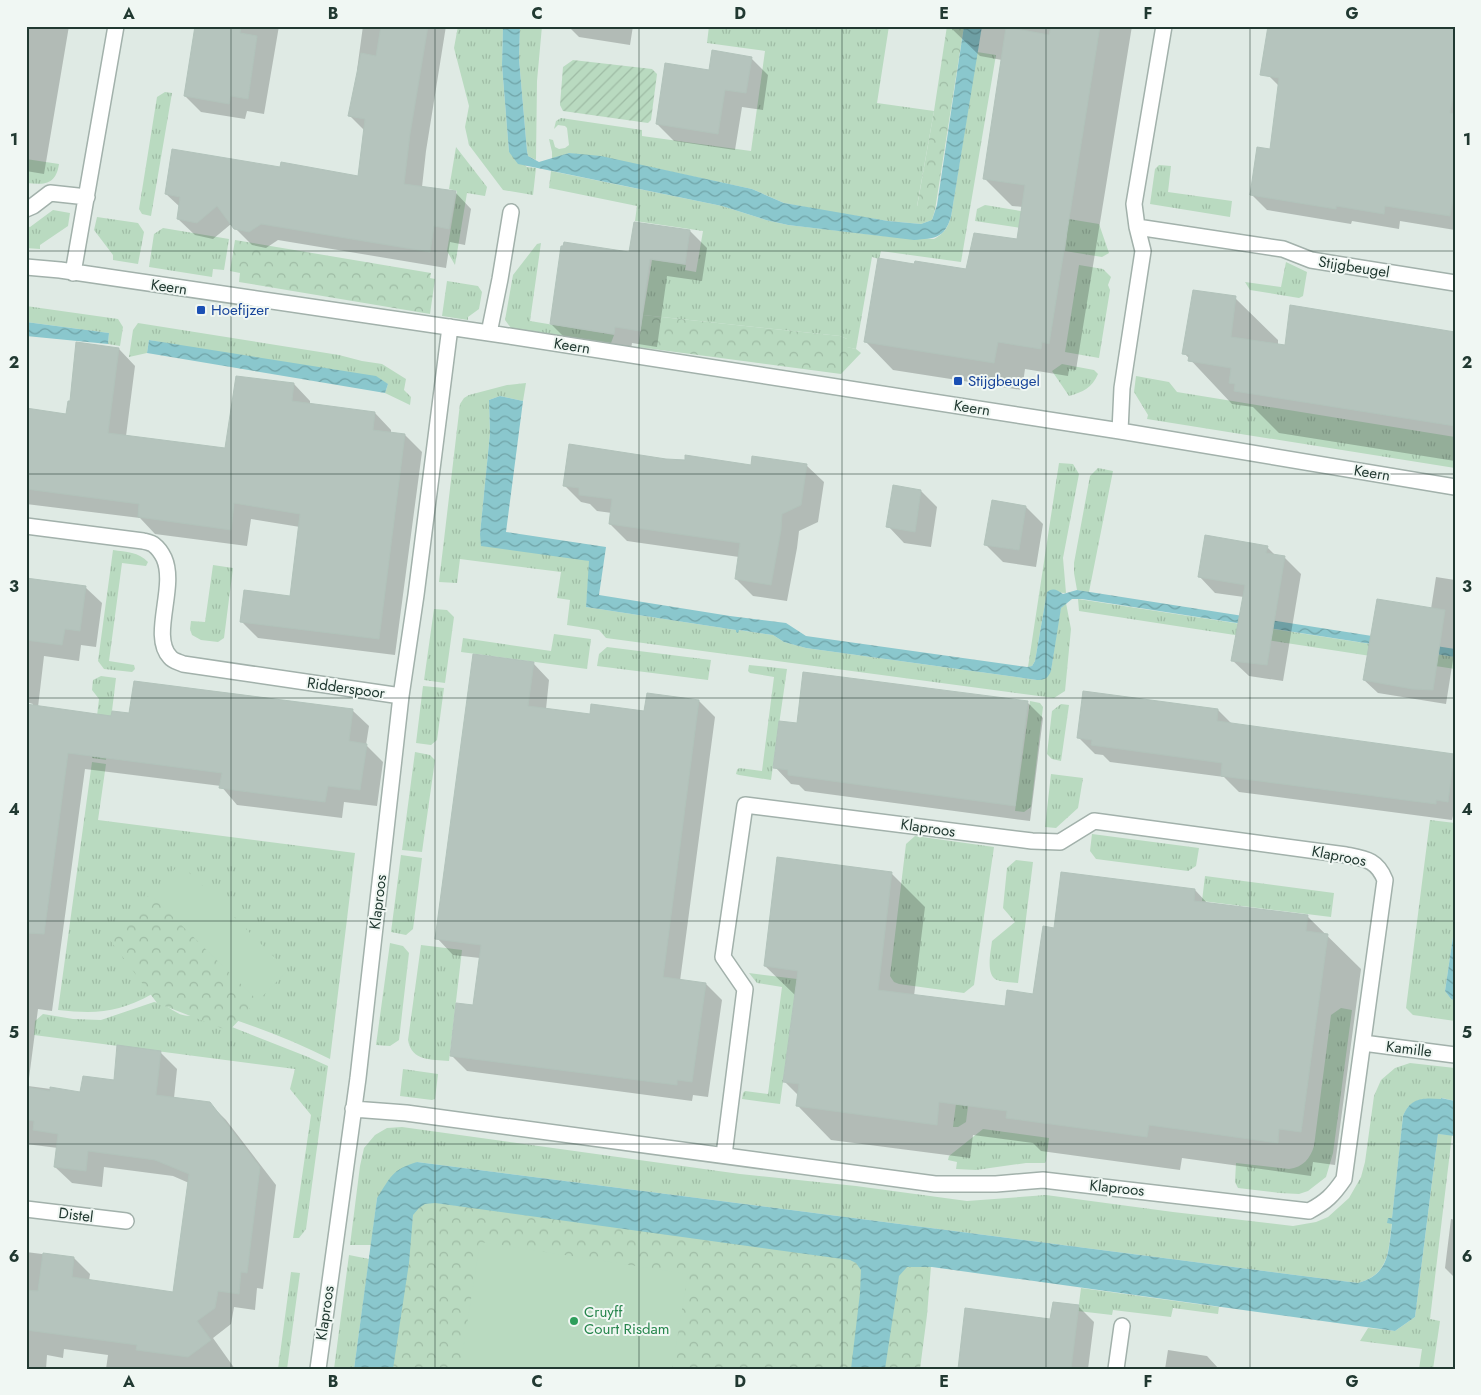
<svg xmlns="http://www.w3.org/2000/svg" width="1481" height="1395" font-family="Jost,sans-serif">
<defs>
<pattern id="grass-tufts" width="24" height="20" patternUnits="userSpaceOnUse" patternTransform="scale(1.25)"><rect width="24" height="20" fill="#b9dac0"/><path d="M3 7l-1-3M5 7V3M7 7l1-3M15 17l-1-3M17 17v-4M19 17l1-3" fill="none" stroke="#9fbca5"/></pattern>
<pattern id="forest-crowns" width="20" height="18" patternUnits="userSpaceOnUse" patternTransform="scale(1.25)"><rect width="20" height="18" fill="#b9dac0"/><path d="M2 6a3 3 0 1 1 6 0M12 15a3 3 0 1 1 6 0" fill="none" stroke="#9fbca5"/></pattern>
<pattern id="garden-furrows" width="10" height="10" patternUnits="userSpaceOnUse" patternTransform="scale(1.25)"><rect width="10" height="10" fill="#b9dac0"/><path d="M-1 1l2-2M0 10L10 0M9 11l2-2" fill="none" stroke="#9fbca5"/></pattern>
<pattern id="water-waves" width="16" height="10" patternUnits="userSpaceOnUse" patternTransform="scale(1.25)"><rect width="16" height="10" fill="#8ac7cd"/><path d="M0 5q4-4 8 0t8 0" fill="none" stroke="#70a3a7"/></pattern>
</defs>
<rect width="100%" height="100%" fill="#dfeae4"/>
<path fill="url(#grass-tufts)" d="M458,26H503L502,65L509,152L527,167L536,168L533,195L503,190L469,145L465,127L469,106L454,48Z
M520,26H542L537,81L536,160L528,156L527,151L519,59Z
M709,26H889L877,103L934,111L917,206L935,210L932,220L921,224L888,221L825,211L784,203L752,189L653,168L569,153L552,159V152L549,139L553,140L555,147L559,149L565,148L569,145L567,128L565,126L558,125L554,129L556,121L561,118L642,130V136L751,151L765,51L707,43Z
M977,52L996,55L961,262L881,251L879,259L872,257L856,349L846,347L847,339L840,336L643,315L652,260L686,265L685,270L696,272L703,231L635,221L637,206L549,188L551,171L722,206L766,220L788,225L883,236L934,239C944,234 948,227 951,217Z
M165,92L172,93L151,216L142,214L139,209L157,97Z
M456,147L487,187L485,196L467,193L455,265L447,251L457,191L449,189Z
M26,159L59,164C56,185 44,185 26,183Z
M1159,165L1171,166L1168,192L1232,201L1230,217L1150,204L1155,169Z
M985,205L1099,224L1109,253L1102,257L1065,251L1067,235L975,221L977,209Z
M53,210L70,213L68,226L40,245V249L26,248V226L30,227Z
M97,217L138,223L144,232L138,264L113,260V255L94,230Z
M163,228L229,239L224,270L213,269L212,277L149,267L154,234Z
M541,243L530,321L614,335L611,343L511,328L505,320L513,275L537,244Z
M1286,262L1307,272L1303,296L1299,298L1250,290L1245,282L1281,287Z
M1079,265L1103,269L1111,277L1108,285L1110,290L1099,358L1065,352Z
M447,281L478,286L482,292L479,309L468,317V320L442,316Z
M26,306L118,319L123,327L120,346L108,344L109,333L26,322Z
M138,323L339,355L362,361L382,364L406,379L404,390L411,397L410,405L385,393L388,384L149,340L147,353L129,357L133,330Z
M1062,364L1094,370L1098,374C1092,388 1083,392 1069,396L1052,371Z
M1136,376L1169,382L1177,392L1455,437V468L1147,419L1148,415L1134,392Z
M526,383L523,401L500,396L489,400L490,433L480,534L590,561L586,607L736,630V632H738V630L773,635L784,642L806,648L1037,680L1051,671L1059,616L1061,608L1066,603L1071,629L1065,691L1054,698L606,638L599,630L567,625L570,600L557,598L561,572L460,559L457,583L439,582L460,404L464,398L469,395L507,385Z
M1059,463L1073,464L1079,474L1063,558L1066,593L1047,592L1035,661L1032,666L1028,667Z
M1098,468L1113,471L1089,592L1077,590L1074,573V563L1090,476Z
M113,550C126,552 139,552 148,562L146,566L122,563L109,661L134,665L135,669L132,672L104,669L98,661Z
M213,565L233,568L224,638L218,642L201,640L192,635L190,629L191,621L205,622Z
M1078,599L1455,657V669L1079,611Z
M434,609L447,610L454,617L445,683L424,680Z
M554,634L591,639L587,669L461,652L463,638L551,651Z
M607,647L711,660L708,680L597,666L599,654Z
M749,665L787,669L771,780L739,775L736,774L737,770L739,768L762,771L774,677L750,673L748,671Z
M101,676L116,678L106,760L92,758L99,699L92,690L93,680Z
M423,686L444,688L437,740L431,745L416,743Z
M1030,701L1040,703L1043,707L1031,807L1024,812L1015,811Z
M1061,704L1069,705L1061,761L1052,759L1047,754L1052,711Z
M415,752L430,755L435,760L422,852L402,850Z
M92,762L106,764L98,820L355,853L330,1059C273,1030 213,1012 152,994C118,1013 96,1014 58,1010Z
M1051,774L1083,778L1078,808L1056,828L1045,827Z
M1430,820L1455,823V923L1445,991L1451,999L1455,1001V1021L1413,1015L1406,1008Z
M1092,834L1199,848L1196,866L1188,871L1096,859L1090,851Z
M915,836L994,847L974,985L964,993L899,984L894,982L890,976L906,844Z
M401,855L422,858L413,929L406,935L391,932Z
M1016,860L1033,862L1018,983C1011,982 1003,982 997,980C985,975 991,951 992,941L1015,922L1003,908L1007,868Z
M1205,876L1334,893L1331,917L1202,901Z
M390,943L403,946L409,953L399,1040L390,1046L376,1045Z
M421,945L462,950L449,1061C431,1059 412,1062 408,1040Z
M749,973L797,979L780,1104L742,1099L743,1093L745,1091L768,1094L782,987L757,983Z
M154,1002C175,1006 177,1021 199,1014L308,1057L328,1066L306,1229L299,1238H293L311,1115L290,1089L295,1069L34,1035L35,1021L43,1014L73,1019L101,1020Z
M969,1002L980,1012L966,1122L958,1127H953Z
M1341,1008L1352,1010L1333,1153L1326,1177L1308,1191L1299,1194L1280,1193L1238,1188L1235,1182L1236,1163L1289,1169C1303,1167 1310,1159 1314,1146L1331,1015Z
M1410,1063L1455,1068V1101L1442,1098L1441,1100C1424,1098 1410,1098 1403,1116L1392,1219H1388V1222L1392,1223C1388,1251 1390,1274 1358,1283L417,1162L377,1198L371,1245H350L360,1166L364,1148L375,1135L387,1128L402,1127L740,1174L856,1186L967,1201L1046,1195L1173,1212L1293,1226L1316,1222L1328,1217L1349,1198L1361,1177L1365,1162L1374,1096L1381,1080L1395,1068Z
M403,1069L438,1074L435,1099L432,1100L400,1096Z
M983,1129L1049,1138L1046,1161L1045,1163H1026L976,1170L956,1169L957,1162L948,1160L949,1156Z
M1438,1134L1452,1135L1430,1319L1440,1321L1433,1369H1419L1422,1349L1360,1341L1368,1328L1395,1331L1415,1317Z
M349,1255L369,1259L354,1369H334Z
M291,1272L300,1273L287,1369H278Z
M1081,1288L1219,1307L1218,1314L1173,1308L1171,1317L1113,1310L1112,1315L1078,1311Z"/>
<path fill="url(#forest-crowns)" d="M947,26H964L935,210L917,207L934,111Z
M235,240L431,273L430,278L435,279L430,314L239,282L240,273L230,271Z
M643,315L840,336L847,339V347L856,349L861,353L841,374L638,347Z
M181,864L286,969L229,1031L157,1003L107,936Z
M415,1200L931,1266L927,1315L920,1369H392Z"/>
<path fill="url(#garden-furrows)" d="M573,60L652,69L657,74L651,120L648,123L563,111L560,105L563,67Z"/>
<path fill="#b9dac0" d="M180,864L287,971L258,1001L150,894Z
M480,1242L688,1274L672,1369H460Z"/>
<path fill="url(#water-waves)" d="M503,26H520L519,59L527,151L528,156L539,162L569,153L601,156L752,189L784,203L888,221L921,224L932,220L937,205L964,26H982L951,217C944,239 935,238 914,240L788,225L766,220L722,206L518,164L509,152L502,65Z
M26,322L109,333L108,344L26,336Z
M149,340L376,376L388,384L385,393L147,353Z
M500,396L523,401L506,532L606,547L599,595L730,616L786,623L806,636L1027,667L1032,666L1035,661L1047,592C1053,587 1057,590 1063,594L1077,590L1455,649V657L1082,599H1072L1061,608L1051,671C1048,678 1045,680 1037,680L806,648L784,642L773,635L739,630L738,633L736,632V630L586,607L589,561L481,546L480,534L490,433L489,400Z
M1455,923V1001L1451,999L1445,991Z
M1441,1098L1455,1101V1136L1438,1134L1415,1317L1395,1331L932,1267H907L899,1276L885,1369H851L860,1293L861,1270L856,1263L850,1260L435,1203L425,1204L419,1208L413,1215L409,1263L393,1369H354L377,1198C391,1177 391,1170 417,1162L1358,1283C1390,1274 1388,1252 1392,1224L1387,1223L1388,1218H1392L1403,1116C1411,1097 1423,1098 1441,1099Z"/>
<path fill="#0003" d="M26,26H69L44,174L26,171Z
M197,26H279L264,114L247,111L245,119L201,112L185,96Z
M363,26H446L426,151L422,187L455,192L471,209L465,245L450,242L446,268L278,240L266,248L252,245L231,224L213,239L195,235L178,219L180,207L166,194L281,169L359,177L365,131L349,115L359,71L357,70Z
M572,26H633L630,45L579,37L571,29Z
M953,26H1132L1076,370L1069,369L1068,376L1025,369L1022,390L893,370L866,342L915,266L967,270L1018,241L1023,207L1012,206L984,178L1002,60L980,56L952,29Z
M1455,26V230L1400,221L1399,229L1352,221L1351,224L1267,210L1251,194L1271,151L1279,86L1269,76Z
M751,58L768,75L763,110L742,107L735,150L674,141L657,124L710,71Z
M690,231L707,248L702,281L667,276L657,347L632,343L631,350L568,341L551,324L630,254Z
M1235,298L1278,340V345L1286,347L1455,333V461L1279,433L1253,407L1232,404L1184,353Z
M119,349L135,366L126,436L226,450L294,384L310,401V405L375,413L391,430V434L405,435L422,452L395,655L258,638L242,622L291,597L300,527L251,519L247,546L155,534L140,518L26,504V409L68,415Z
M26,352L29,355L26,373Z
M666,460L752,467L806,465L824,482L818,522L799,531L797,548L787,601L753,596L736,579L739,557L627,541L610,524L612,513L597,511L590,504L581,502L564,485Z
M921,491L937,507L931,547L904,543L888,526Z
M1026,507L1043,524L1036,567L1003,562L986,545Z
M1267,547L1276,556L1284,557L1301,574L1283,681L1249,676L1232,660L1244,597L1215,593L1199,576Z
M1436,577L1455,580V647L1446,704L1378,693L1364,680L1431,609Z
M26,579L85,587L102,603L96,647L81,645L79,661L44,656L38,707L112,717L130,714L352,710L369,726L366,745L383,762L377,806L344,802L342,818L237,805L221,786L85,769L52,1011L38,1009L28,1086L81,1093L115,1081L160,1052L177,1069L174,1098L209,1103L226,1120L276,1185L263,1289L257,1288L255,1310L234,1307L231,1324L213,1338L235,1369H106L108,1355L64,1349L63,1358L47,1355L46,1369H26V1252L74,1258L90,1274L89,1281L174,1293L189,1183L173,1176L104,1167L102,1187L72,1183L55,1167L58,1148L26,1144V705L32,706L33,704L26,702Z
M533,663L549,680L546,709L591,715L645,712L699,701L715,717L680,981L706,984L722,1000L708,1097L693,1095L692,1101L467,1071L451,1055L474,1007L480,958L453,955L437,938Z
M1027,702L1043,718L1030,821L805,791L799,785L791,784L775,767L798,725Z
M1218,710L1233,725L1454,755L1455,817L1453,816L1452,820L1239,792L1224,777L1110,762L1103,755L1095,754L1079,738Z
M778,859L892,874L925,907L914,996L1006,1007L1034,995L1055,929L1195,890L1208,904L1307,916L1361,969L1335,1165L1313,1162L1311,1176L1182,1158L1180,1170L1041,1151L1033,1143L973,1135L970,1158L831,1140L798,1106L799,1096L784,1081L796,996L765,966Z
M1451,1219L1455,1220V1278L1445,1268Z
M1078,1306L1094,1322L1088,1369H959Z
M1168,1350L1207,1356L1219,1369H1165Z"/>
<path fill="#b5c4bd" stroke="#b2c3bb" d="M195,26H241L240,33L257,36L248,99L231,96L229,104L184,96Z
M381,26H428L410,134L404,184L456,191L449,229L434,226L430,252L261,224L249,232L234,229L217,206L197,223L177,219L180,197L165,194L172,149L280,167L281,162L358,176L365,119L348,116L361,53L376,56Z
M1051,26H1100L1049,344L1042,342L1041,349L998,342L994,363L864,342L878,258L914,264L915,261L966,269L974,233L1017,239L1025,185L983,179L1006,27L1049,35Z
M1268,26H1455V85L1450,113L1455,114V188L1450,216L1385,206L1384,214L1336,206V209L1250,195L1257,147L1270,149L1279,78L1260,75Z
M712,50L752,57L746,93L725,90L718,134L656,124L665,63L709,70Z
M634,222L690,230L685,264L650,259L640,331L615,327L614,334L550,324L561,246H563L564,242L629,252Z
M1193,290L1236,296L1231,337L1285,345L1290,305L1455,332V426L1234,391L1235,384L1229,383L1231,368L1188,361L1189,355L1182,354Z
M76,342L119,348L108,433L225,448L236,376L294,383L292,401L375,412L373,430L405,434L379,639L240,622L244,590L290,596L300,514L234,503L231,530L138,517L139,504L26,489V408L66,414L68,401H70Z
M569,444L666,459L685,460V455L751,465L752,456L807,464L801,505L782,514L781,530L771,585L735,579L740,543L609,524L612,499L579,495V488L563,486Z
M893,485L921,490L915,532L886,527Z
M992,500L1026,506L1019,550L984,545Z
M1205,535L1268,546L1266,553L1285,556L1267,665L1231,661L1245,585L1198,577Z
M26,578L86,586L80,631L65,629L62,645L26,640Z
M1377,599L1445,610L1433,690L1412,689L1363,680Z
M473,654L534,662L528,706L590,714L591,704L644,711L647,693L699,700L663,977L706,983L692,1082L677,1080V1085L450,1056L456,1003L473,1005L481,945L435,939Z
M803,672L1028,701L1015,806L788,775V770L773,768L779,721L797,723Z
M134,681L353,709L349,741L367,744L360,790L328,786L325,802L219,788L222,773L68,753L44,934L26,933V704L111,716L112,711L129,713Z
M1083,691L1218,709L1217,721L1454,754L1448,802L1436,800V804L1221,776L1222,763L1091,745L1092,740L1077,738Z
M777,857L892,872L878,990L1005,1006L1007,990L1033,994L1043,926L1054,928L1061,872L1195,889L1194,901L1308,915L1306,931L1328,934L1301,1132L1279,1129L1278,1143L1149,1125L1147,1137L1006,1118L1007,1111L939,1102L937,1125L796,1106L799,1084L783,1082L798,971L764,966Z
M117,1045L161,1051L156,1095L210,1102L260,1167L247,1273L241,1272L239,1294L218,1291L215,1308L197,1321L211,1340L188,1357L136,1350L137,1345L26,1330V1290L38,1291L43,1253L74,1257L72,1277L173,1292L189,1174L155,1160L88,1151L86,1171L54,1167L58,1134L33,1130L34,1121L26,1120V1087L50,1091V1087L80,1092L83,1076L114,1080Z
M1053,1302L1079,1305L1071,1369H958L965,1308L1050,1319Z"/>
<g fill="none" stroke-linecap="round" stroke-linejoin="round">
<g stroke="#a2b1ab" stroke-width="18">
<path id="minor" d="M26,209L33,206L50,193L87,197
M1137,227L1283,249L1311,260L1455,283
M26,267L60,270L489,333L1120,431L1455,487
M73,273L116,26
M489,333L500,279L511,212
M1120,431L1122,388L1143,251L1137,227L1134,204L1164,26
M26,526L143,541C147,542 152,543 154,545C158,548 162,554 164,558C177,587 150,636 170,657C173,661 179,662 183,664L401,696L416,595L450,327
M1363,1043L1455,1055
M353,1109L406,1113L935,1184H996L1043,1180L1309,1211C1326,1202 1333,1195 1344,1179L1385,880C1377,860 1366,859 1346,855L1094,821L1060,842L1032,841L745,805L723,957L745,989L724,1155
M26,1209L126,1221
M318,1369L358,1078L401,696
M1116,1369L1122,1326"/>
</g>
<use href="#minor" stroke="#fff" stroke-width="15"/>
</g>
<path fill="none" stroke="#213931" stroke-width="1" stroke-opacity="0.55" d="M231,26V1369M435,26V1369M639,26V1369M842,26V1369M1046,26V1369M1250,26V1369M26,251H1455M26,474H1455M26,698H1455M26,921H1455M26,1144H1455"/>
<g fill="#1a4fb4" stroke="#f0f7f3" stroke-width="2">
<rect x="196" y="305" width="10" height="10" rx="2.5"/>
<rect x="953" y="376" width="10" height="10" rx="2.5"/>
</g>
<circle fill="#2e9e5b" stroke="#f0f7f3" stroke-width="2" cx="574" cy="1321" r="5"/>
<g text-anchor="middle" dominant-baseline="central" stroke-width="4" stroke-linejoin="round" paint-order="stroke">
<g font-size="15" fill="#213931" stroke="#f0f7f3">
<text transform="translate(1354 267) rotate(9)">Stijgbeugel</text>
<text transform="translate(169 287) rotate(8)">Keern</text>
<text transform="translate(572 346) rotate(9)">Keern</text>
<text transform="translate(972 408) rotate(9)">Keern</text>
<text transform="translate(1372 473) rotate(9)">Keern</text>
<text transform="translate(346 688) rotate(8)">Ridderspoor</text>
<text transform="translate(928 828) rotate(8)">Klaproos</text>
<text transform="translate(1339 856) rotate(11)">Klaproos</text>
<text transform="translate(378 902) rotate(-83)">Klaproos</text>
<text transform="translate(1409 1049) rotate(7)">Kamille</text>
<text transform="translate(1117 1188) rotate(6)">Klaproos</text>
<text transform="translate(76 1215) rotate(7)">Distel</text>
<text transform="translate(325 1313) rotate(-82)">Klaproos</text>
</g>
<g font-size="15" fill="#164399" stroke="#f0f7f3" text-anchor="start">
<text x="211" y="310">Hoefijzer</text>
<text x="968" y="381">Stijgbeugel</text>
</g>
<g font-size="15" fill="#27864d" stroke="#f0f7f3" text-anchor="start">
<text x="584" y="1312">Cruyff<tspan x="584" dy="17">Court Risdam</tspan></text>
</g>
</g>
<rect width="1481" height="1395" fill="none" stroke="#f0f7f3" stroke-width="55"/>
<rect x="28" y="28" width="1426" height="1340" fill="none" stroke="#213931" stroke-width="2"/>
<g font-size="16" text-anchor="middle" font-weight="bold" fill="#213931">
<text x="129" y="19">A</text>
<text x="333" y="19">B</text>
<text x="537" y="19">C</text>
<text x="740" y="19">D</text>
<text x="944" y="19">E</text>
<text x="1148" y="19">F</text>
<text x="1352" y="19">G</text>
<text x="14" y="145">1</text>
<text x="1467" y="145">1</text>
<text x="14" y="368">2</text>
<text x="1467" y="368">2</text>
<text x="14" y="592">3</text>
<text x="1467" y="592">3</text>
<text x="14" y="815">4</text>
<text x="1467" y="815">4</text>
<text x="14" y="1038">5</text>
<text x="1467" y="1038">5</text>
<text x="14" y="1262">6</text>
<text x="1467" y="1262">6</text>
<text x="129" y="1387">A</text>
<text x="333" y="1387">B</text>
<text x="537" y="1387">C</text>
<text x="740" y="1387">D</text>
<text x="944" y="1387">E</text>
<text x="1148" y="1387">F</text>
<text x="1352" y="1387">G</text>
</g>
</svg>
